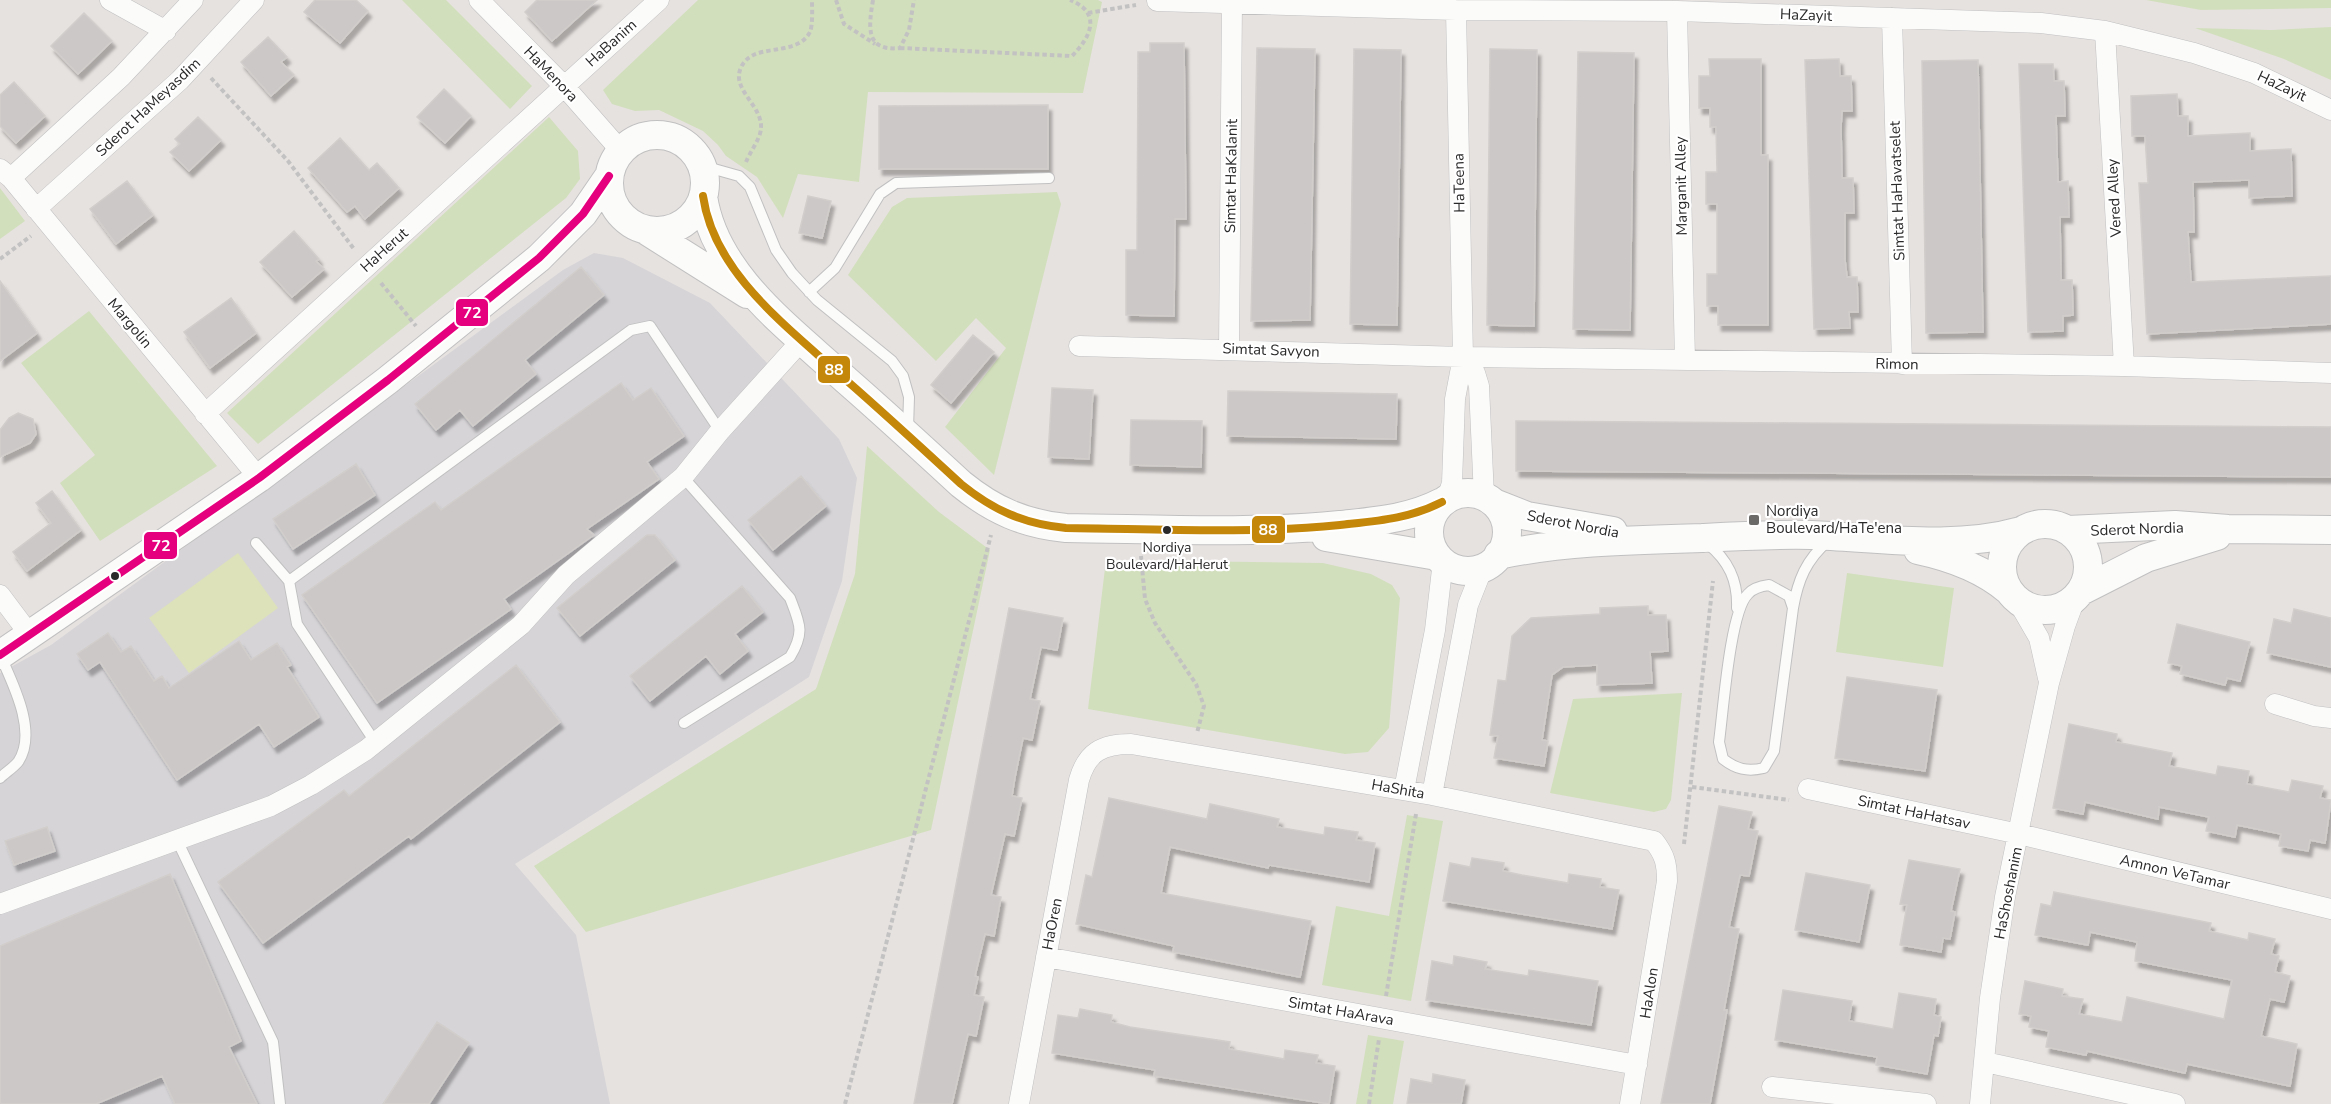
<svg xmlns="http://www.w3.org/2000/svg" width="2331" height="1104" font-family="'Nunito Sans',sans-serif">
<defs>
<filter id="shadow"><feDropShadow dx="3.5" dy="6" stdDeviation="1.5" flood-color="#0004"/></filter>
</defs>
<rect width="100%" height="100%" fill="#e6e2e0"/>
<path fill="#d6d4d7" d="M594,253L623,258L710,303L839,439L857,478L842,581L809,677L515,864L576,935L610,1104H0V673L51,645L563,270Z"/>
<path fill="#d2dfbc" d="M402,0H446L532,86L510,109Z
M698,0H1098L1102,2L1083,93L868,92L859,182L798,174L783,218L757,177L726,156L718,145L703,131L659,110L635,111L612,104L603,90Z
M2146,0H2331V8L2201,10Z
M2331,27V80L2284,59L2195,28L2271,30Z
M549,117L578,151L580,179L566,198L258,444L227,413Z
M0,188L25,221L0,239Z
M1057,192L1061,204L994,475L945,427L1006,348L976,318L936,361L848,275L892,207L907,198Z
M89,311L217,466L100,541L60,483L95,455L21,363Z
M867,446L939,512L990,550L931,830L586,932L534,866L816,689L855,574Z
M1106,560L1323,563L1371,574L1392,585L1400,598L1389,728L1368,752L1345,754L1088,709Z
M1847,573L1954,588L1943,667L1836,652Z
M1682,693L1671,800L1666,809L1654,812L1550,793L1573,699Z
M1407,815L1443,821L1411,1001L1322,985L1336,906L1389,916Z
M1368,1035L1404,1041L1393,1104H1356Z"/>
<path fill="#dde2ba" d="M238,553L278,608L189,673L149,618Z"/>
<path fill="#ccc8c7" stroke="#d1cecc" stroke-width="1.5" filter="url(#shadow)" d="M315,0H356L368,11L340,43L304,12Z
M537,0H597L552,41L525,12Z
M84,13L112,41L78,74L51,46Z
M268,37L287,57L281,62L294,75L271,96L241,62Z
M1150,43H1184L1186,219H1175L1174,316L1126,315V250H1137L1138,52H1150Z
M1257,48L1315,49L1310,320L1251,321Z
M1354,49L1401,50L1397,325L1350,324Z
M1490,49L1537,50L1534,326L1487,325Z
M1578,52L1634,53L1630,330L1573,329Z
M1709,59H1761V155H1768V325H1718V306H1707V274H1717V204H1706V172H1717L1716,127H1710V108H1699V76H1710Z
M1839,59L1840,76H1851L1852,111H1842L1841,127L1842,178H1853L1854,213H1845V260L1847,277H1857L1858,312H1849L1850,328L1814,329L1805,60Z
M1978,60L1983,332L1926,333L1922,61Z
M2019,64H2053L2054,81H2064L2065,116H2056L2058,182L2068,181L2069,217H2060L2061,280H2072L2073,315L2063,316V331L2028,332Z
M14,82L45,116L16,143L0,126V95Z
M444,89L471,116L445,143L417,117Z
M2177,94L2178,116H2188V136L2250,133V151L2291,149L2292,196L2249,198V180L2193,182L2194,232H2188L2191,282L2331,276V324L2147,334L2139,183H2148L2145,136H2132L2131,96Z
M1048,105V169H879V106Z
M198,117L221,140L189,171L170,152L180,144L175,139Z
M340,138L369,170L377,163L399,188L365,219L355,206L347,212L308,168Z
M127,181L153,215L116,244L90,209Z
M808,196L831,201L822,238L799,233Z
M294,231L319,259L316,261L324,269L292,297L260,262Z
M581,267L604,295L525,360L536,374L473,426L460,410L436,430L415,404Z
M0,281L37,333L0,361Z
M231,298L256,333L210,368L184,332Z
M973,335L994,352L951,403L931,385Z
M621,383L633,400L651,388L684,436L647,462L659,479L587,529L594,535L504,599L511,609L377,703L302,595L435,502L441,510Z
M1052,388L1093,390L1089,459L1048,457Z
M1228,391L1397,394L1396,439L1227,436Z
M18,413L33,419L36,434L30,443L0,457V430L9,418Z
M1131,420L1202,421L1201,467L1130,465Z
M1516,421L2331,427V477L1516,471Z
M356,464L375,495L293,549L273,519Z
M801,476L826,506L773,550L748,520Z
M52,491L81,530L27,571L13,552L51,523L36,503Z
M647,535H655L675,560L580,636L557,608Z
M742,586L763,612L735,634L748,651L720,674L706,656L650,701L630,676Z
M1648,606V615H1666L1668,651L1650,652L1652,683L1597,685V665L1563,667L1552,675L1542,740L1548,741L1544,766L1494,758L1498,736L1490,735L1498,680L1506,681L1512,636L1531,618L1600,614V608Z
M1009,608L1063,618L1057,650L1041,647L1030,699L1040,701L1032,740L1023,738L1015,777L1012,796L1022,798L1014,836L1005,834L991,895L1001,897L994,936L985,934L975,976L978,977L974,995L984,997L976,1036L968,1034L952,1104H914Z
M2294,609L2331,618V667L2267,653L2274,619L2291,623Z
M2177,624L2250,642L2240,681L2227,678L2225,685L2180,674L2182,666L2168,663Z
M108,633L121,652L131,646L154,681L162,676L169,688L239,641L251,660L277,643L291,665L287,667L319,717L274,747L259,724L177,780L100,662L88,670L77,654Z
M516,665L560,722L411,839L409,836L263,943L218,882L344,790L349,796Z
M1847,677L1937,690L1925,771L1835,758Z
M2069,724L2117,734L2116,742L2172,753L2169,766L2216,775L2218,766L2249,771L2247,784L2289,792L2292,780L2323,786L2320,798L2331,800L2325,843L2310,840L2308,851L2279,846L2281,834L2237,825L2235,837L2206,831L2209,817L2159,807L2158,819L2085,802L2083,814L2053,808Z
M1109,798L1207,819L1210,804L1279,819L1277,827L1324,835L1325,827L1358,832L1356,840L1375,843L1369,882L1269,865L1268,868L1170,847L1161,893L1311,921L1300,977L1173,952L1174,946L1076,924L1086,875L1092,877Z
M1719,806L1752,812L1748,829L1758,831L1749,876L1740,875L1729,927L1739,929L1724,1010H1727L1710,1104H1661Z
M47,827L55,851L14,865L5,841Z
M1472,858L1504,863L1503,871L1522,875L1568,883L1569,874L1601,879L1600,887L1619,890L1612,929L1443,901L1450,863L1470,867Z
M1909,860L1960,869L1951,911L1955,912L1950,939L1943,938L1941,952L1900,945L1907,905L1900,904Z
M1806,873L1870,885L1859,942L1795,930Z
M170,874L241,1041L229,1047L257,1104H175L162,1076L96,1104H0V946Z
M2054,892L2211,923L2209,931L2248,940L2249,933L2275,939L2271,954L2279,956L2275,972L2290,976L2284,1002L2270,999L2261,1036L2297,1044L2290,1086L2187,1064L2185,1073L2087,1051L2086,1055L2046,1047L2049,1031L2029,1027L2031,1016L2019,1014L2025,981L2063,989L2062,996L2083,999L2079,1014L2122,1022L2127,997L2224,1019L2232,980L2135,961L2137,942L2090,932L2088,945L2035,935L2041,904L2051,906Z
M1454,956L1487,962L1485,969L1528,976L1529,970L1598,981L1591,1025L1426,1000L1432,961L1453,965Z
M1783,990L1852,1001L1849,1021L1893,1029L1899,993L1936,999L1934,1015L1941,1017L1938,1036L1934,1035L1927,1074L1876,1065L1877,1057L1775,1040Z
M1080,1009L1112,1015L1111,1022L1130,1027L1230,1042L1229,1049L1284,1059L1285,1050L1318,1055L1316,1063L1335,1066L1329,1104L1154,1076L1155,1070L1052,1053L1058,1015L1078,1018Z
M437,1022L469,1043L429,1104H383Z
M1433,1074L1465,1080L1461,1104H1407L1411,1079L1432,1083Z"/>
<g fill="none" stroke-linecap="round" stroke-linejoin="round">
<g stroke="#c1c0c1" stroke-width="12">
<path id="lane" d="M699,160L714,169L739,176L750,187L776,250L792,273L817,300L892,361L903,376L909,397L908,429
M809,292L835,268L880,194L896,183L1049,178
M683,477L790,598C800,624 805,632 790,657L684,723
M256,543L289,581L297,624L375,742
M1708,544C1729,561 1738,581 1737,608
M289,581L631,330L650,326L720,431
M1769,585L1789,596L1793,608L1774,751L1764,768C1747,772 1736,769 1723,759L1719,742C1723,713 1730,611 1748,594C1753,588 1761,586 1769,585Z
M1793,608C1798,580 1806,560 1828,541
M0,778C5,773 13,768 18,762C38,733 13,684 1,657
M177,840L273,1042L280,1104"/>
</g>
<g stroke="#c1c0c1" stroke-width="21">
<path id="street" d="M110,0L166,31
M479,0L564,86L621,151
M1157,1L1456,10L1677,11L2041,23L2105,31L2194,53L2254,73L2331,110
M1677,11L1685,360
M1892,18L1902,364
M2105,31L2124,366
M0,169L11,178L259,478
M11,178L121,77L193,0
M36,209L180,80L254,0
M1079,346L1463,357L2124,366L2331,373
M1229,349L1232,2
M1463,357L1475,373L1479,386L1484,497
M205,414L659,0
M1447,499L1452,483L1455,399L1463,357L1456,10
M0,595L30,635
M2017,600L2039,638L2048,678
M2275,704L2314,716L2331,718
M1808,789L2019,834L2331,909
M1404,790L1435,630L1443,561
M1432,795L1468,605L1483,567
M0,904L271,806L311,785L366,750L521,625L566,575L683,477L720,431L803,339
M1046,957L1637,1065
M1985,1062L2175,1104
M1772,1087L1926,1104
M1019,1104L1079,780C1087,752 1102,744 1131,744L1432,795L1654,841C1665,855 1667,864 1667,881L1630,1104
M1980,1104L1990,998L2005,897L2049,683L2065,626L2076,596"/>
</g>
<g stroke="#c1c0c1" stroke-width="30">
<path id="secondary" d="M609 183a48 48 0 1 1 96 0a48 48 0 1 1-96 0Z
M703,196C714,275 792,330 846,380C885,414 923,449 961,484C993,510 1024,524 1066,528C1157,529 1249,534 1340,525C1376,521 1409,519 1442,502
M647,231L747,294
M1429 532a39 39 0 1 1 78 0a39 39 0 1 1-78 0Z
M1494,503L1527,516L1613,531
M2002 567a43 43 0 1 1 86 0a43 43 0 1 1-86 0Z
M2068,530L2175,525L2228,529L2331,530
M1326,537L1437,556
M1918,550C1951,557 1982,568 2008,590
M1498,555C1565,541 1635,540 1702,538C1739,536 1775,534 1812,535C1881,538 1953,550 2021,531
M2081,591L2146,558L2217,536
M0,655L259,478L388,380L539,258L583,214L609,176"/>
</g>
<path stroke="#c3c2c2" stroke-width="4" stroke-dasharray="4.5 3" stroke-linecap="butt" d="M836,0L844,24L875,44
M873,0C869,25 864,52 900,48L909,30L914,0
M1088,13L1136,5
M900,48L1072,56C1090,38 1103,13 1070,0
M211,78L288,161L354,249
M746,162C750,152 760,139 761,129C763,106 733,91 740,70C750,40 796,59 810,32C813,24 812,9 812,0
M0,259L31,236
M381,283L416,326
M1141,556L1145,599L1155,623L1196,684L1204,706L1197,733
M1692,787L1789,800
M1684,844L1713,581
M1386,996L1416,814
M845,1104L991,535
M1369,1104L1379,1039"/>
<use href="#lane" stroke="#fbfbfa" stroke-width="10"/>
<use href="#street" stroke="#fbfbfa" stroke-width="20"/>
<use href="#secondary" stroke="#fbfbfa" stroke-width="28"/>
<g stroke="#fff" stroke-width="12">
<path id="bus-1" d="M703,196C714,275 792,330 846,380C885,414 923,449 961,484C993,510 1024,524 1066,528C1157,529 1249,534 1340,525C1376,521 1409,519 1442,502"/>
</g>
<g stroke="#fff" stroke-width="12">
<path id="bus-2" d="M0,655L259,478L388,380L539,258L583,214L609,176"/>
</g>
<use href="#bus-1" stroke="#c4870a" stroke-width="8"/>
<use href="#bus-2" stroke="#e5007d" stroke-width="8"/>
</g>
<rect fill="#6b6a69" stroke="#fff" stroke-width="2" x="1748" y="514" width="12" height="12" rx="3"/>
<g fill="#292929" stroke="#fff" stroke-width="2">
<circle cx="1167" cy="530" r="5"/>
<circle cx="115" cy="576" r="5"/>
</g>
<g text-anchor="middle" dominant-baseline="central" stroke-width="4.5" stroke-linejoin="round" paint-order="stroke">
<g font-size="14" fill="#292929" stroke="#fff">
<text x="1167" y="547">Nordiya<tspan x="1167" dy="17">Boulevard/HaHerut</tspan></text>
</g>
<g font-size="15" fill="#292929" stroke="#fff">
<text transform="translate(1806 15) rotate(2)">HaZayit</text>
<text transform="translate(611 43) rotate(-42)">HaBanim</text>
<text transform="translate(551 74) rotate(46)">HaMenora</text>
<text transform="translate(2282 86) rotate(25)">HaZayit</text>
<text transform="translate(148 107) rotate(-43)">Sderot HaMeyasdim</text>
<text transform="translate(1231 176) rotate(-89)">Simtat HaKalanit</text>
<text transform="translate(1459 183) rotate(-91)">HaTeena</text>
<text transform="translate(1681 186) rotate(-91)">Marganit Alley</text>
<text transform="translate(1897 191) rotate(-92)">Simtat HaHavatselet</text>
<text transform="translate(2114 198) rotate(-93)">Vered Alley</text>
<text transform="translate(384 250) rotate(-42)">HaHerut</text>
<text transform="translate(130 323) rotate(50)">Margolin</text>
<text transform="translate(1271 350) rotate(2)">Simtat Savyon</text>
<text transform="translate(1897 364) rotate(1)">Rimon</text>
<text transform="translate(1573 524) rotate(11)">Sderot Nordia</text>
<text transform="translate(2137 529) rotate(-2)">Sderot Nordia</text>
<text transform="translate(1398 789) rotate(10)">HaShita</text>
<text transform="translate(1914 812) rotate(12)">Simtat HaHatsav</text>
<text transform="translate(2175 872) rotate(13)">Amnon VeTamar</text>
<text transform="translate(2008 893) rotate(-79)">HaShoshanim</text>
<text transform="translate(1052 924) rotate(-79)">HaOren</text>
<text transform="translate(1649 993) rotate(-81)">HaAlon</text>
<text transform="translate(1341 1011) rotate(10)">Simtat HaArava</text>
</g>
<g font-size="15" fill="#292929" stroke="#fff" text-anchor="start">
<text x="1766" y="511">Nordiya<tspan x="1766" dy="17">Boulevard/HaTe'ena</tspan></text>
</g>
</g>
<g stroke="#fff" stroke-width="2">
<rect x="455" y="298" width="34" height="29" rx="6" fill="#e5007d"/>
<rect x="817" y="355" width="34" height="29" rx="6" fill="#c4870a"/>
<rect x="1251" y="515" width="35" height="29" rx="6" fill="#c4870a"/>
<rect x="143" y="531" width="35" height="29" rx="6" fill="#e5007d"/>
</g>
<g font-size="16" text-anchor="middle" font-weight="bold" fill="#fff">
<text x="472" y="318">72</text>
<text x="834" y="375">88</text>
<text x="1268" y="535">88</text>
<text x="161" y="551">72</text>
</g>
</svg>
